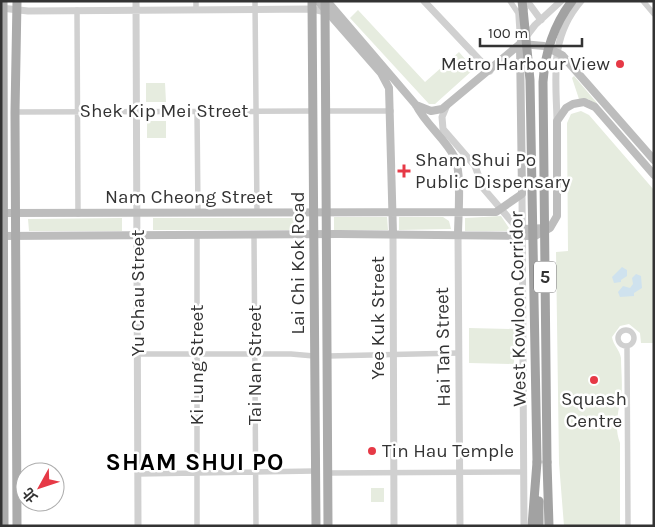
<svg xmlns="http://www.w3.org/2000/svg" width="655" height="527" font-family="Karla,'Noto Sans TC',sans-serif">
<rect width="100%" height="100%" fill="#fff"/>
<path fill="#e6ecdf" d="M358,10L425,82L459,52L474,69L435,104H429L350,18Z
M574,76L597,103L596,104L588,99H579L572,78Z
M146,83H165L166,102H146Z
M581,111L589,115L654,190V343H641L640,333L629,324L620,326L612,337C613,345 620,350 621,358C621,370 623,386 621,397C618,413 614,427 620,443V526H564L559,463L556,252L568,251L567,123L571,114Z
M147,121H166V138H147Z
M501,216L511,231H465V218Z
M334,217H387L388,230H334Z
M399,217H443L449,221L451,229L399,230Z
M122,218V231H29L28,219Z
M153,218H301V230H153Z
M469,328L515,329L514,364L469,363Z
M371,488H384V502H371Z"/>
<path fill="#cfe2ee" d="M622,267L627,270V276L621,280V282L614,283L612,277Z
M636,274L641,276L642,288L634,293V296L620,297L618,292L623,286L630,288L633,284L632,278Z"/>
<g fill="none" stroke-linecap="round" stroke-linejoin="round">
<path stroke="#d0d0d0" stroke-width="5.5" d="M196,1V10
M255,1L257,213
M510,1L518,13L520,44
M643,1L654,14
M77,10L78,214
M197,111L198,213
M327,111H391
M15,112L313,111
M254,235L256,526
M618 338a8 8 0 1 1 16 0a8 8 0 1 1-16 0Z
M627,347L628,526
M138,354H291L314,356
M328,356L459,353
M328,473L524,472
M138,474L315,471
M197,526V234"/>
<path stroke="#d0d0d0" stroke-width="7" d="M136,1L138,526
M424,1L490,71
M527,1L541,20
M1,8L28,11L312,9L326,12
M525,38L535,25L561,1
M447,105L442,117L443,129L475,166L483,188L513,223L522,229
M557,121C556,76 549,38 581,1
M522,194L524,526
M393,234L394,526
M458,235L460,526"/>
<path stroke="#bdbdbd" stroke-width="8" d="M318,1L381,73L389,88L393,234
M327,1L416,105C426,125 445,138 455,158C462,172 458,218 458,235
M522,44L544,46L562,55L654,160
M416,105L431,111L442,109L520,44
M1,213L496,212L522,194L520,44
M522,229L548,228
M1,236L339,234L535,236L550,228L557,216V121L566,108L573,104L584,102L595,107L654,175"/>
<path stroke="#ababab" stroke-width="9" d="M3,1L4,526
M17,1L15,112L17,526
M312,1L316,526
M325,1L328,526"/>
<path stroke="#a2a2a2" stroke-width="9" d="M522,1L523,9
M547,462L549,526
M539,501V526
M532,526L537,462"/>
<path stroke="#a2a2a2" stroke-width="9" d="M523,9L530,80L537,462
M547,462L543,82C545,52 553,26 572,1"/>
</g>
<g fill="#e63946" stroke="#fff" stroke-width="2">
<circle cx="620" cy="64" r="5"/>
<path d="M401.5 163.5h5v5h5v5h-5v5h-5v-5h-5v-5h5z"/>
<circle cx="594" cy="380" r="5"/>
<circle cx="372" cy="451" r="5"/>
</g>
<g text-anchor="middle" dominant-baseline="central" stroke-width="5" stroke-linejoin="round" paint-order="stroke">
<rect fill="#fff" stroke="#707070" stroke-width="1" x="534" y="261.5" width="22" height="31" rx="4"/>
<g font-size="18" font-weight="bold" fill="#333">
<text x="545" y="277">5</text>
</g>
<g font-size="19" fill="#333" stroke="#fff" text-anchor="start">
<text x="610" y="64" text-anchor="end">Metro Harbour View</text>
<text x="415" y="160">Sham Shui Po<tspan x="415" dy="22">Public Dispensary</tspan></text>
<text x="594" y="399" text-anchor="middle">Squash<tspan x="594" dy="22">Centre</tspan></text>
<text x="382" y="451">Tin Hau Temple</text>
</g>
<g font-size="19" fill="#333" stroke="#fff">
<text x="164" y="111">Shek Kip Mei Street</text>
<text x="189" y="197">Nam Cheong Street</text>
<text transform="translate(298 263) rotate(-90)">Lai Chi Kok Road</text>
<text transform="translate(138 293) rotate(-90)">Yu Chau Street</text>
<text transform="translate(518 309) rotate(-91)">West Kowloon Corridor</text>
<text transform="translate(378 318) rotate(-90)">Yee Kuk Street</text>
<text transform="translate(443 347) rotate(-91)">Hai Tan Street</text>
<text transform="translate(197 365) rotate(-90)">Ki Lung Street</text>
<text transform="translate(255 365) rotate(-90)">Tai Nan Street</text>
</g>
<g font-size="24" font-weight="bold" letter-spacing="1" fill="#000" stroke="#fff">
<text x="195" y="462">SHAM SHUI PO</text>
</g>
</g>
<rect width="655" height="527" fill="none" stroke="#333333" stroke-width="5"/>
<g transform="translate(40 487) rotate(230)"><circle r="24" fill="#ffffff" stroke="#adadad"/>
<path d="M0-4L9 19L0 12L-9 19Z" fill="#e63946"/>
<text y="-8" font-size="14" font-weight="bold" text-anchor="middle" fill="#333333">北</text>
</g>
<path d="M480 38v8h102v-8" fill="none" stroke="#333333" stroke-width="2.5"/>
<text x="488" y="38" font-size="15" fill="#333333" stroke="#ffffff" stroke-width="4" paint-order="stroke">100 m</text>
</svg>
